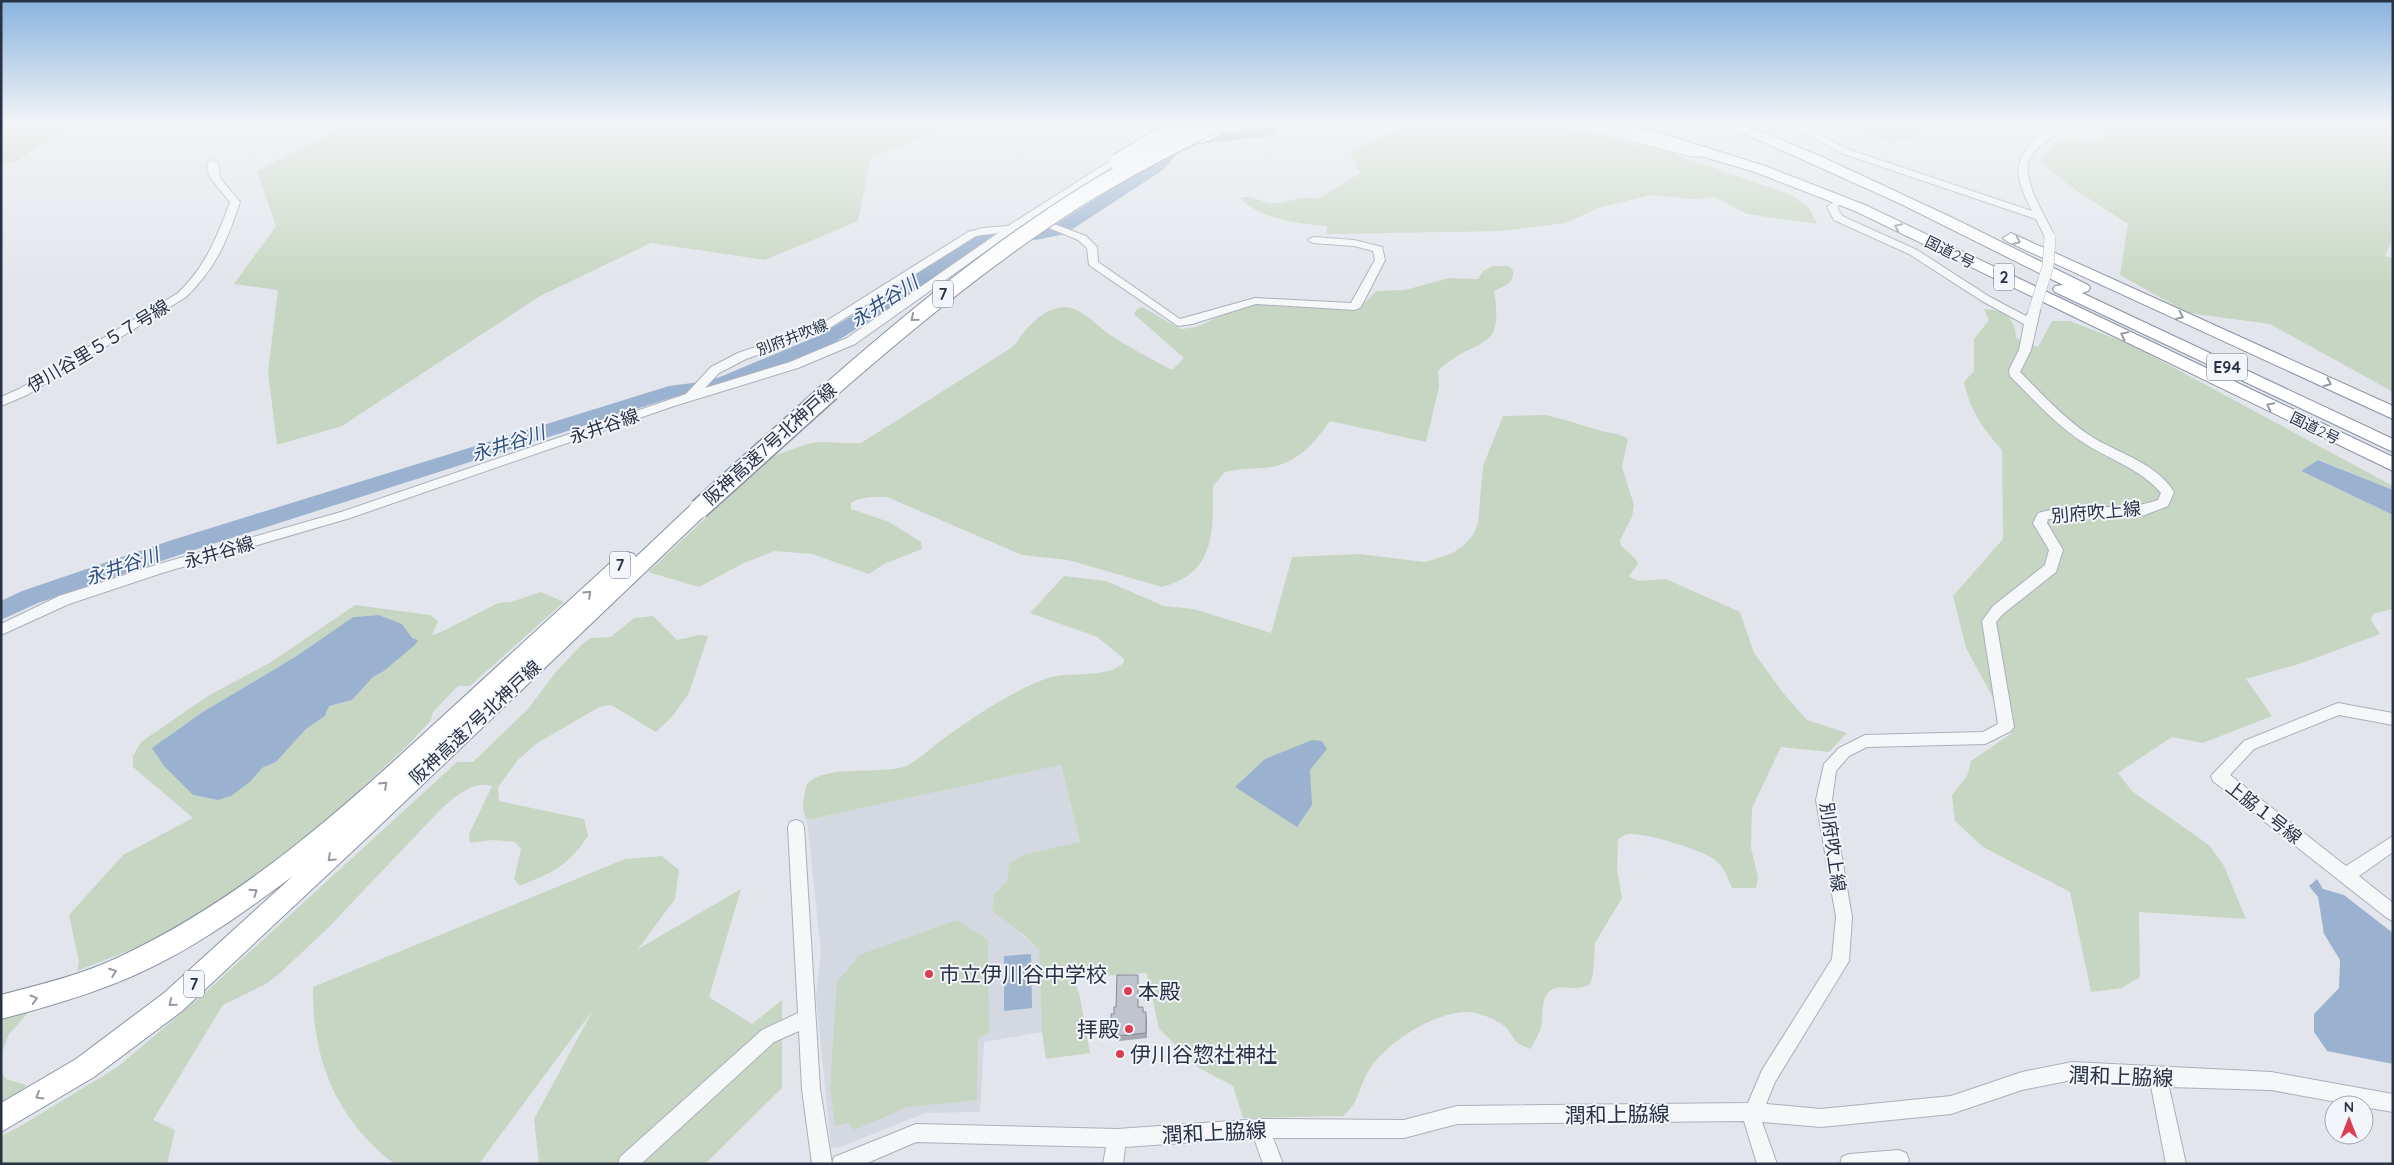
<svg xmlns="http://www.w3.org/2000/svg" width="2394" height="1165" font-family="Quicksand,'Noto Sans JP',sans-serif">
<rect width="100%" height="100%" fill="#e2e6ec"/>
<path fill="#d4d8e1" d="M1061,765L1080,842L1025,854L1007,882L994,894L1013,926L1039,950L1042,1032L984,1042L980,1112L925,1113L841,1147L831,1148L816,996L821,952L807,820Z"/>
<path fill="#c7d6c2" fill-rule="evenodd" d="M1,122H77L14,162L1,163Z
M338,122H964L871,157L858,221L765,260L651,243L540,296L342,426L277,445L268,372L278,290L234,284L276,226L257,171L333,133Z
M1417,122H1541L1662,150L1794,196L1809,208L1817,224L1747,214L1715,197L1695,199L1650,195L1598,208L1566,223L1502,231L1327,234V226C1299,224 1259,219 1240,198C1251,194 1260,202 1271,203C1289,205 1295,194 1318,199L1360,173L1349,150Z
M1828,122H1929L1915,138L1893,142Z
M2103,122H2393V229H2391V243L2385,256L2393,258V392L2270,324L2188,313L2120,275L2128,224L2077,191L2039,161L2059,139L2105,142Z
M1493,266H1508L1513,270C1514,284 1506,285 1494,291C1505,356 1475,335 1438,371L1439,387L1426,442L1330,421C1315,442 1299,462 1271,467C1256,469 1241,468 1225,472L1213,486C1213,531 1216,573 1162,587L1068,560L1022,555L887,497C875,497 862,496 851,503V509L889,522L921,542L922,549L884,564L869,574L812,554L775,551L744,563L699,587L648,572L772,456C788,453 804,442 821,442C835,442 847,444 861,443L1014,346C1026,328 1046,303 1071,308C1086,312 1099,328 1112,336C1131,349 1152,359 1172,370L1184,358L1134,314L1136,310L1142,307L1181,329L1197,327L1226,313L1251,305L1265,304L1357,311L1376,291L1405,290L1449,278L1478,279L1483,271Z
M1984,309C2004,310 2015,317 2016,338L2038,347L2052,321H2070L2132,345L2393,486V490L2319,460L2301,471L2393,515V609L2373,614L2371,620L2380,634L2299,664L2246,679L2272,716L2203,743L2172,737L2118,773L2132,791L2209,845L2224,866L2246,919L2139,912L2140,977L2122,988L2091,992L2070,892L1983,847L1955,821L1952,795L1967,776L1971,761L2012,733L1966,648L1953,596L2003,539L2002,450C1983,429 1969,409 1964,382L1974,371V339L1989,320Z
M1545,415C1565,419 1583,426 1602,431C1612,434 1619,433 1628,439L1622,467L1634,505L1632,517L1620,540L1621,546L1635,558L1638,564L1629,576L1638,581L1666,579L1740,612L1754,653L1784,694L1807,720L1847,733L1829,752L1781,747L1752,808L1751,848L1758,877L1756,888H1732C1727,877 1724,866 1714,859C1699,849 1646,833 1629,834C1625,834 1622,837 1618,839L1617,868L1622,898L1595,943L1593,974L1590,984C1575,992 1567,985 1555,988C1539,994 1544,1014 1541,1027C1539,1034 1534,1042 1531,1049C1527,1047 1520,1046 1517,1042C1511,1036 1509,1028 1500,1023C1490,1017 1475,1011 1464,1012C1431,1014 1386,1043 1369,1070C1358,1088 1360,1102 1343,1116L1243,1118L1233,1086L1199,1068L1159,1029L1147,973L1074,978L1080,997L1090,1053L1046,1059L1042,1032L1039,950L1024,935L992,911L994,894L1007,882L1009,864L1025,854L1080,842L1061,765L807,820C803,813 802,805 804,798C805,793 805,787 808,783C824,765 878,774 903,767C916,763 935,744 947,736C978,714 1009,693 1045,679C1067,670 1109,680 1124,662L1123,658L1097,637L1030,613L1064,576L1106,581L1164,606L1194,609L1271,633L1292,557L1359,554L1425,562L1451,554L1463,546L1473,535L1478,523L1483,466L1503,416Z
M541,592L564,602L470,686H458L433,712L431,720L409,744L300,845L183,926L128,951L77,971L79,962L69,915L123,855L193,818L133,767V756L141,742L208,696L271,662L355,605L430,615L438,621L432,635L441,632L498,603L511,602ZM379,615L402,624L415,645L384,671L373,677L352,700L329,706L325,716L306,729L276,762L262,768L251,781L218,800L193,795L167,737L201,713L295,657L353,617Z
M653,616L677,640L699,635L708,636L689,693L672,717L656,732L611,705L599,707L536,744L518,760L498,787L499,801L584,819L588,836C567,867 553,872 520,886L514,879L521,849L515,842L493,840L470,843L469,834L492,786C473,780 455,797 441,809L328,928L278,975L266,984L223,1005L153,1120L175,1130L167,1164H1V1136L19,1127L119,1066L208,990L457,762H473L528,709L555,673L582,644L591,638L611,637L634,618Z
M662,856L679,870L675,899L638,949L741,889L709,997L752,1024L782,1000V1088L705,1164H539L534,1119L593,1010L479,1164C464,1164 405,1165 395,1163C385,1159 374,1146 366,1138C327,1096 312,1044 313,987L625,859Z
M957,920L988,940L989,1033L978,1038L977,1100L907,1107L855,1130L848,1123L835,1126L830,1088L837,982L859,955Z
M29,1012L9,1034L1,1055V1019Z
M1,1071L6,1079L26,1085L23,1091L1,1102Z"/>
<path fill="#9ab2cf" d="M2318,460L2393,490V515L2301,471Z
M379,615L402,624L412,638L418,640L415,645L384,671L373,677L352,700L329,706L325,716L306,729L276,762L262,768L251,781L231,796L218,800L193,795L164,766L152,748L201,713L295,657L353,617Z
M1312,740L1322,741L1327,749L1310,770L1312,805L1297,827L1235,787L1265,759Z
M2317,879L2323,889L2344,895L2393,933V1064L2327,1051L2314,1032V1014L2339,988L2340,960L2324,934L2318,897L2309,886Z
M1031,954L1032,1008L1004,1011V956Z"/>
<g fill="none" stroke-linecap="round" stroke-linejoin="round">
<path fill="#9ab2cf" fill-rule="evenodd" d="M1266,122H1282L1270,136L1198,144L1177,154L1163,170L1065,234L1036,240L1030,239L1027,235L1030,231L1053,226L1151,164L1165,148L1189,137L1259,129Z
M984,230L1000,231L1003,235L1000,239L988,240L879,315L832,344L718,391L677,396L188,552L38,603L1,620V601L22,591L172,540L669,386L708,381L720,377L818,336L867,307L978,231Z"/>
<g stroke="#aab0ba" stroke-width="2">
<path id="minor" d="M1562,122H1579L1688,150L1710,151L1715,154L1710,157L1688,156Z
M1771,122H1784L1767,131L1759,129Z
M1785,122H1797L1847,149L2032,211C2016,179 2009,159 2042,135C2051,129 2059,122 2070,122L2067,127C2055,135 2040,143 2031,156C2018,176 2047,219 2055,237L2050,240L2046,239L2036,219L1841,153Z
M1124,152L1132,154L1035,217L1086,236L1097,247L1098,262L1180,319L1255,298L1351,303L1375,260L1373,251L1354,246L1313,243L1308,240L1313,237L1354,240L1382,247L1385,260L1361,307L1355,310L1256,304L1192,324L1178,326L1089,265L1087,248L1078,240L1030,220L855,344L798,368L674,406L350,518L162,573L69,604L1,635V624L59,596L159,564L341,512L686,394L711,367L738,353L820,325L968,232L983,228L1008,226ZM998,233L847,338L790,362L705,388L719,373L746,359L828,329L976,236Z
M213,160L218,163L220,178L240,202C227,241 216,268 186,297L27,395L1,406V397L19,389L178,293C206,266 217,237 230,202L211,179L207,169L208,163Z
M1839,197L1844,200L1837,207L1842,216L1917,250L1990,297L2026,316L2030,309H2038L2040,311L2031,350L2020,372C2042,394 2063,417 2089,435C2116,453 2156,462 2174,492L2168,506L2142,516L2048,519L2047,523L2063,550L2056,572L2003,614L1996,622L2014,727L2011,731L1985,744L1867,747L1849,756L1836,771L1832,800L1852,917L1849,961L1775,1082L1766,1104L1821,1109L1951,1096L2022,1072L2072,1062L2271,1072L2393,1094V1112L2364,1107V1105H2353L2271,1090L2169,1087L2186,1164H2166L2151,1086L2072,1080L2022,1090L1951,1114L1821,1127L1762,1122L1777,1164H1757L1744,1121L1457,1124L1404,1138H1273L1283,1164H1263L1254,1138L1125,1147L1123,1164H1103L1106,1147L916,1142L865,1164H812L802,1089L799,1031L774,1042L641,1164H618L620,1157L762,1030L798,1013L788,827L790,822L796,820L802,822L804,827L820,1089L832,1164L834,1157L916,1124L1117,1129L1260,1119L1404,1120L1457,1106L1748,1103L1762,1070L1832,959L1836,917L1816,800L1824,764L1839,748L1865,735L1983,732L1998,724L1982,621L1993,606L2045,565L2049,550L2033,523L2038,513C2077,501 2120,514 2158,500L2161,493C2140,468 2107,459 2081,441C2054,423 2032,398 2010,376L2009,370L2019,350L2024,324L1982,301L1909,254L1834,220L1827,207Z
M2338,703L2393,713V725L2339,715L2254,749L2230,775L2346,866L2393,836V852L2359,876L2393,903V921L2387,918L2213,781L2211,776L2244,741Z
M1899,1150L1906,1153L1909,1160L1907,1164H1840L1842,1157L1849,1154Z"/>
</g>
<g stroke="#8892a4" stroke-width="2">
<path id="highway" d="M1225,122H1244L1205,142L1200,143L1193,139Z
M1595,122H1619L1676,138L1765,166L1865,205L2393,457V471L1855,211L1755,172L1597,125Z
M1719,122H1739L1822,157L1955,219L2088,285L2090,288L2088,291L2082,293L2393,439V452L2055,292L2053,289L2055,286L2063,285L1901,204Z
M2011,233L2393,406V419L2006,241L2003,238Z
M699,502L706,504L708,509L706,514L374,831L182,1011L94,1077L1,1132V1103L76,1059L164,993L293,876C243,913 192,950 135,975C92,994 47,1007 1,1019V995C41,984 82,975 119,957C243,899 344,808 443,716C502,662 561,608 620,554L627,552L634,554L636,557L692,504Z"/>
</g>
<use href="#minor" fill="#f5f7f9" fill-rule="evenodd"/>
<use href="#highway" fill="#fff" fill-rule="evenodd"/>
<g stroke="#aab0ba" stroke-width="12" stroke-linecap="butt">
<path id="minor-bridge" d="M2034,311L2048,266L2050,237"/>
</g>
<g stroke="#8892a4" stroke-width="18" stroke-linecap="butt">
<path id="highway-bridge-far1" d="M1118,162L1183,122
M828,392C907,323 988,256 1076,200C1122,171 1170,146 1219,122"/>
</g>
<g stroke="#8892a4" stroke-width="22" stroke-linecap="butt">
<path id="highway-bridge" d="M699,509L830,391"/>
</g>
<use href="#minor-bridge" stroke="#f5f7f9" stroke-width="11"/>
<use href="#highway-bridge-far1" stroke="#fff" stroke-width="16"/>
<use href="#highway-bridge" stroke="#fff" stroke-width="19"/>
</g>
<path fill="#a4a9b2" d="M1138,975V1007L1143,1012L1147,1018V1038L1119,1041L1118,1039H1111V1033L1114,1014L1116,1007Z"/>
<path fill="#bfc4cf" stroke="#868991" d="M1117,975H1138V1007H1143V1012H1146V1033L1118,1036V1033H1111V1014H1114V1007H1116Z"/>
<defs><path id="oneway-chevron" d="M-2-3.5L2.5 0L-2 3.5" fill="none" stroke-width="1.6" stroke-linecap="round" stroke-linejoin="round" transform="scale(1.25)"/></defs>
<g stroke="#9498a2">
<use href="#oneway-chevron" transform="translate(1898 227) rotate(-154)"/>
<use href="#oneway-chevron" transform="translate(2017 241) rotate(25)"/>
<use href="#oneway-chevron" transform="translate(2180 316) rotate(25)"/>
<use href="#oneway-chevron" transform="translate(914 318) rotate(140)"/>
<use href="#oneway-chevron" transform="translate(2124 335) rotate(-154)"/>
<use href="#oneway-chevron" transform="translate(2328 383) rotate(25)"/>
<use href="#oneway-chevron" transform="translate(2270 406) rotate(-154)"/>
<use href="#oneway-chevron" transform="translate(588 594) rotate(-43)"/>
<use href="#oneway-chevron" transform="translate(384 785) rotate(-43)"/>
<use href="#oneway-chevron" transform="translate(331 858) rotate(137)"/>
<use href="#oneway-chevron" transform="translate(254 892) rotate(-35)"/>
<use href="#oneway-chevron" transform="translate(113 972) rotate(-21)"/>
<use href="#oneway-chevron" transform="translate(34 999) rotate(-16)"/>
<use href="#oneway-chevron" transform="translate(172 1003) rotate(141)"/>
<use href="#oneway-chevron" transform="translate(39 1096) rotate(150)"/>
</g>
<linearGradient id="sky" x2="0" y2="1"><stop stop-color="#89b3de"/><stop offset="0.43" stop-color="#f2f4f6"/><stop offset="1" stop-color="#f2f4f6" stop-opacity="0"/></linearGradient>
<rect width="2394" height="285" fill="url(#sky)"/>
<g fill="#db3d51" stroke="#f2f5f9" stroke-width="2">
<circle cx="929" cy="974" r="5"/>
<circle cx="1128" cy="991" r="5"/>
<circle cx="1129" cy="1029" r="5"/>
<circle cx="1120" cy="1054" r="5"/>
</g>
<g text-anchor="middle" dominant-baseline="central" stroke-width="4" stroke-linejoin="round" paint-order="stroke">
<g font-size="15" fill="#283245" stroke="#f2f5f9">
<text transform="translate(1950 252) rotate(26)">国道2号</text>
<text transform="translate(792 337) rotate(-21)">別府井吹線</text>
<text transform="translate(2315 428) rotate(26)">国道2号</text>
</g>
<g fill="#f2f5f9" stroke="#656c7b" stroke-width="1">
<rect x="1994" y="263.5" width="20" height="27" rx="4"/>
<rect x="933" y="280.5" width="20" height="27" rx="4"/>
<rect x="2207" y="353.5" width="40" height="27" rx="4"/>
<rect x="610" y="551.5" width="20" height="27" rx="4"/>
<rect x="184" y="970.5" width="20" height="27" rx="4"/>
</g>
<g font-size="16" font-weight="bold" fill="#283245">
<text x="2004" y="277">2</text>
<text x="943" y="294">7</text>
<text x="2227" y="367">E94</text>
<text x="620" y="565">7</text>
<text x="194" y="984">7</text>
</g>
<g font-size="18" fill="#283245" stroke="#f2f5f9">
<text transform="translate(98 346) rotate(-31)">伊川谷里５５７号線</text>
<text transform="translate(604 426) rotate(-19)">永井谷線</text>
<text transform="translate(770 444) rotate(-42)">阪神高速7号北神戸線</text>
<text transform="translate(2096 512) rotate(-5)">別府吹上線</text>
<text transform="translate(219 552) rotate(-16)">永井谷線</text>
<text transform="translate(475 722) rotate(-43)">阪神高速7号北神戸線</text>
<text transform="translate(2264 812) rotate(38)">上脇１号線</text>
<text transform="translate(1833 847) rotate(82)">別府吹上線</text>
</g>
<g font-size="19" font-style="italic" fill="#2e507e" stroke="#f2f5f9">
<text transform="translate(884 301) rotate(-33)">永井谷川</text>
<text transform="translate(508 443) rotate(-18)">永井谷川</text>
<text transform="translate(122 566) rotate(-19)">永井谷川</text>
</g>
<g font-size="21" fill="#283245" stroke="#f2f5f9" text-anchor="start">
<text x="939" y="974">市立伊川谷中学校</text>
<text x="1138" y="991">本殿</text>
<text x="1119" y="1029" text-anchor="end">拝殿</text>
<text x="1130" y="1054">伊川谷惣社神社</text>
</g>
<g font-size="21" fill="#283245" stroke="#f2f5f9">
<text transform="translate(2121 1076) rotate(2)">潤和上脇線</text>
<text transform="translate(1617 1114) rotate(-1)">潤和上脇線</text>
<text transform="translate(1214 1132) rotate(-3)">潤和上脇線</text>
</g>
</g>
<rect width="2394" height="1165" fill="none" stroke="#283245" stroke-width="5"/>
<g transform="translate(2349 1120)"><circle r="24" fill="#f2f5f9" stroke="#a1a7b1"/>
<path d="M0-4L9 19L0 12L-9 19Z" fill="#db3d51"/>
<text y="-8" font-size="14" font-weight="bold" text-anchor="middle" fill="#283245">N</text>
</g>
</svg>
